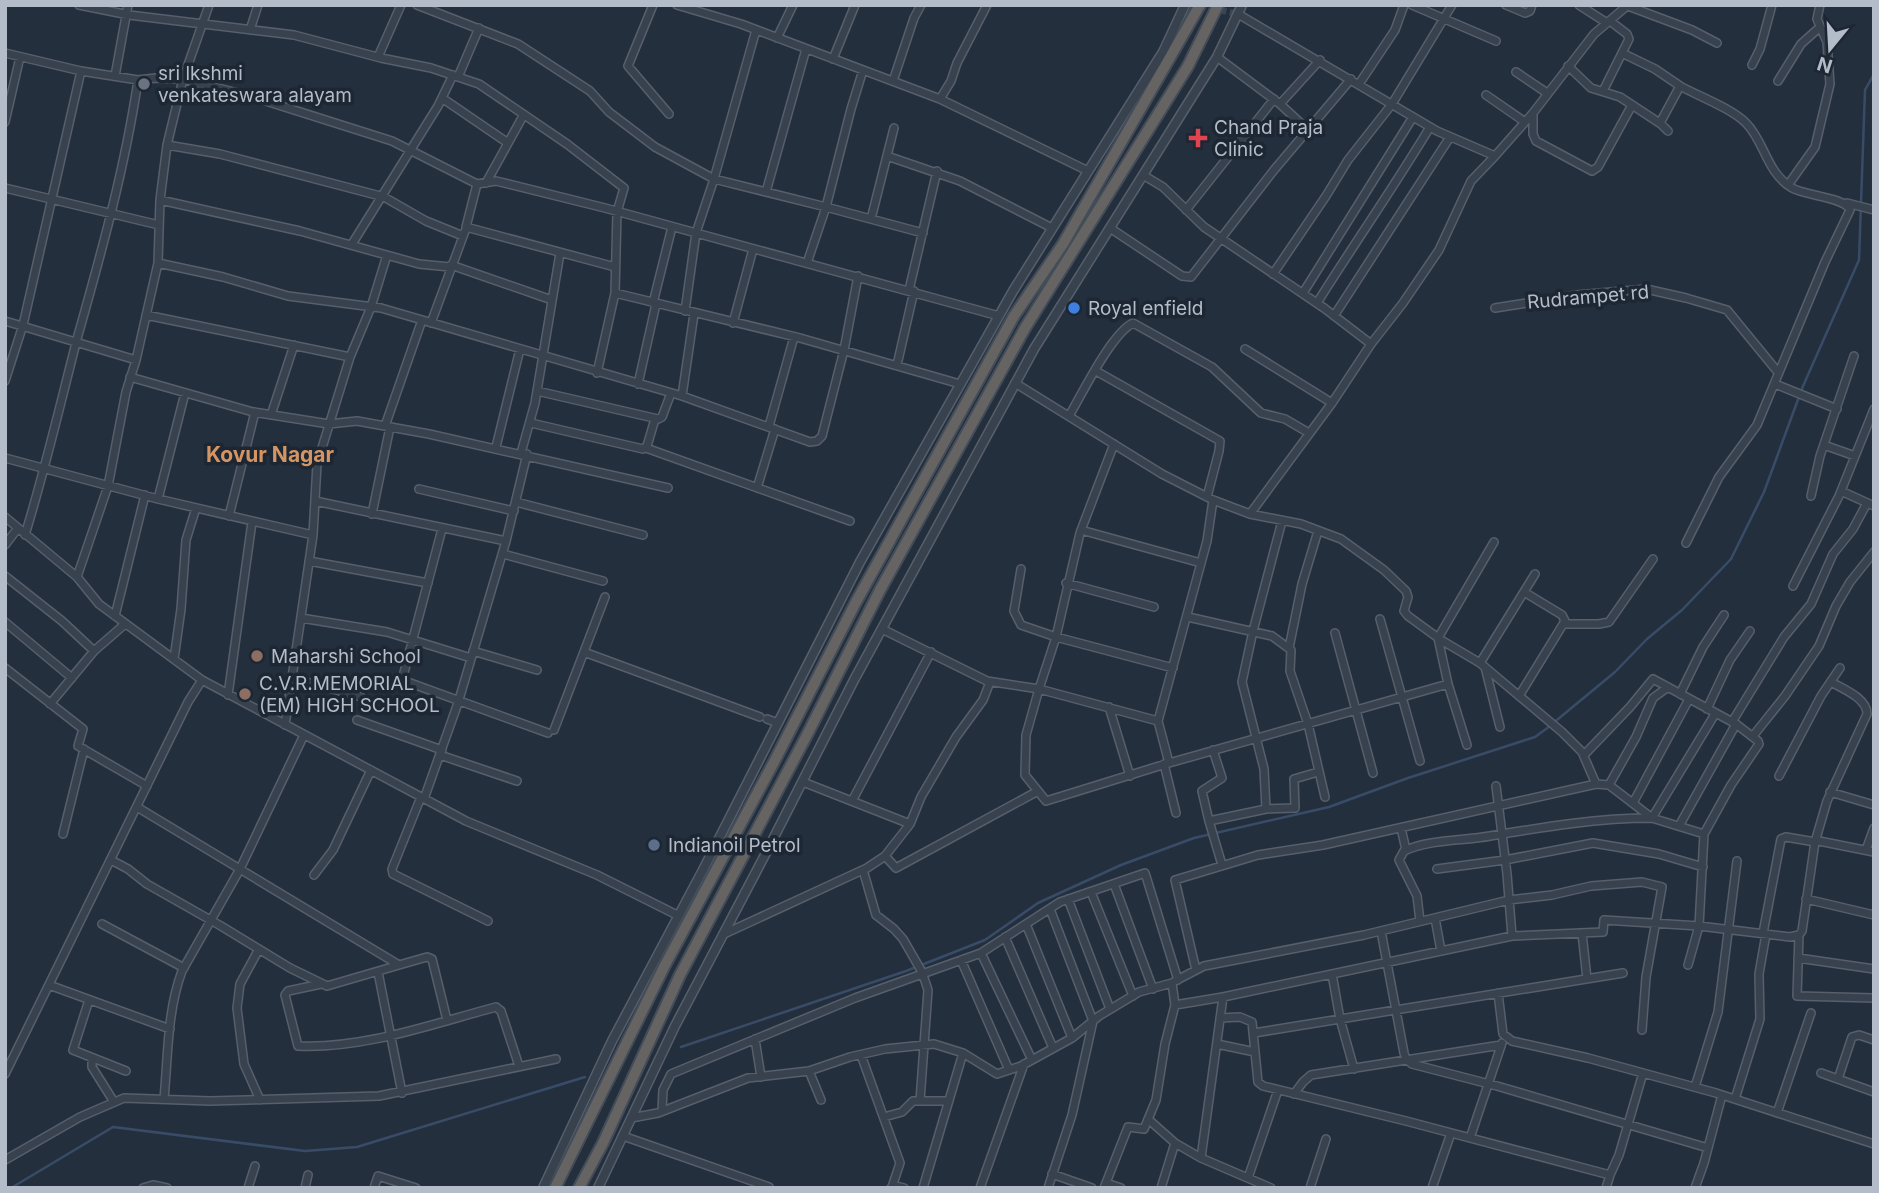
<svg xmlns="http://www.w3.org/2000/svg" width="1879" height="1193" font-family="Inter,sans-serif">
<rect width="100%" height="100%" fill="#242f3e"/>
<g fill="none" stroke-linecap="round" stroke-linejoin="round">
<path stroke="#394c67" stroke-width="2.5" d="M681,1047L906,971L985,940L1038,903L1121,865L1194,838L1329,807L1408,778L1535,737L1546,729L1615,672L1647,639L1682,610L1731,559L1764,492L1803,386L1859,260L1865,90L1874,74
M11,1188L113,1127L305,1151L357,1147L585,1077"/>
<path stroke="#3a4453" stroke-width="7" stroke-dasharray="7 3.5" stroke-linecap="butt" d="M1199,5L1238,14"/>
<g stroke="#565f6c" stroke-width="10">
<path id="minor" d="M79,5L129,15L294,35L381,58L431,68L479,84L567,144L624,188L617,212L615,293L800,338L960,384
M417,5L518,44L590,91L609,112L655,147L714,179L826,207L807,263
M653,5L628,66L669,114
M677,5L741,24L940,99L1088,171
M1412,5L1496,41
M1506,5L1525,13L1530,11L1532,5
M1579,5L1607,23
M1628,6L1692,30L1717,43
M1238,14L1437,131L1495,156L1533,113L1594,34L1628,5
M250,30L258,5
M777,38L793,5
M5,53L81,71L138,80L156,78L183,79L253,97L392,141L477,184L496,181L605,208L999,316
M1622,53L1655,69L1680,86L1660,123
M378,57L401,5
M1217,57L1280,104L1320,60
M833,59L855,5
M1752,65L1760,49L1772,5
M1568,66L1591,88L1620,97L1661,124L1668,131
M863,70L851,109L826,207L923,233
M1516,72L1547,93
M115,76L128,5
M458,77L479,28
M893,81L914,18L921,5
M1778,81L1801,44L1820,27
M1359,84L1395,30L1404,5
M1680,86C1698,96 1731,108 1746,123C1765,142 1766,172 1792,188C1806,196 1845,197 1850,210L1825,262L1757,425L1719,477L1686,543
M1603,91L1629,39L1627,34L1610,21
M1486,95L1525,122
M442,98L508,143
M940,99L951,81L957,63L987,5
M1280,104L1309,131
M1533,113V134L1536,141L1592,171L1598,167L1632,105
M5,122L20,57
M167,145L220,154L384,197L426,221L463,236
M887,156L960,181L1052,228
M1143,175L1163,187L1204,227L1324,308L1371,344L1403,303L1439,250L1471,181L1495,156
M486,183L523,116
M477,184L466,227L615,267
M1788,185L1815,147L1830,84L1827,42L1817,19L1820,5
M5,188L159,225
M766,192L806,49
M160,200L300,231L419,264L450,267
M1847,203L1874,210
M1186,210L1274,99
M871,219L894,128
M1110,228L1182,276L1191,277L1274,170L1351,79
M352,244L438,106L453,75
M158,263L223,277L288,296L381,308L682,396L810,442L817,441L822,436L844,350L858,276
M451,265L552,300
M1273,274L1326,196L1348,160L1392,104L1452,5
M909,290L937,171
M1303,293L1413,117
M653,303L672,227
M1317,303C1354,244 1394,187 1430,127
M1495,308L1577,295L1646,289L1686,298L1727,310L1777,371
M685,311L696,233L714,179L756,30
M146,315L350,357L317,464L313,535L285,725
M1334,316L1450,137
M5,321L136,360
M431,323L465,231
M733,323L753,249
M1245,349L1332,403
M350,357L371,307L387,255
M897,365L914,291
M1096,371L1220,441L1219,451L1207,497
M597,373L615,293
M130,377L253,412L329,424L357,421L429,434L668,488
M5,381L23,325L81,71
M1015,383L1162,474L1213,500L1250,514L1301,524L1341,539L1384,570L1406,591L1408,597L1404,611L1408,616L1441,640L1480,663L1562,732L1582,752L1596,784L1609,785L1652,818L1704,834L1699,926L1604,920L1603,932L1512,936L1223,997L1175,1005
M638,384L656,304
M1775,384L1837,409
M537,391L658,419L662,417L671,393
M682,396L694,314
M271,415L294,345
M1069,416C1082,394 1111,334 1133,323L1212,367L1261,413L1285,419L1309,433
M531,423L643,449L647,446L655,419
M385,426L422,320
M769,426L794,337
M1114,444L1080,533L1056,637L1039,689L1158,721L1207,541L1213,500
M1824,445L1855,456
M496,447L520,349
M646,448L850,521
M521,453L535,403L560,253
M5,458L158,499L313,535
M757,488L775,429
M419,489L514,511
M1841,491L1874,506
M1811,496L1820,456L1854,356
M158,499L185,393
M315,501L506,541L458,703L424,799
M516,502L643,535
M372,514L390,427
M1250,514L1332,403L1371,344
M229,516L255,412
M5,517L77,577L99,604L202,680L466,821L597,875L679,916
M1282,521L1253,631L1242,682L1264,769L1266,809L1295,808L1294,779L1318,772
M442,529L402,680L548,733
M1081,530L1201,563
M25,535C45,470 60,405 77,339C101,254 125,168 138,80
M506,541L527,454
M5,545L18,528
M503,554L603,581
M309,561L428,583
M1021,569L1014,611L1021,625L1056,637L1173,668
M5,576L62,621L94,651L125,624
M77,577L108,486L126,392L136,360L158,263L160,200L167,145L183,79L209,5
M1066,583L1154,607
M1793,586L1839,496L1874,409
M115,616L145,495
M1188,617L1272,636L1291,650L1290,671L1308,724L1325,797
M301,618L387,632L471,658
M1380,619L1420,761
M5,622L72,678
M1565,624H1599L1609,622L1653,559
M882,629L987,681L1039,689L1026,735L1025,775L1046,801L1169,763L1448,684
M1335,633L1373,773
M1289,648L1302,584L1318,531
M473,651L537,670
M584,652L760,717
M174,659L181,609L186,540L196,508
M1480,663L1535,574
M1485,667L1500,727
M5,668L83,729L78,746L147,786
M292,678L361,697
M1680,694L1703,647L1724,615
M228,695L252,522
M1519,696L1565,621L1562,615L1524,592
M50,704L94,651
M1109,707L1130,776
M1707,709L1730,660L1750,631
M767,719L778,723
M357,720L442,750
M1158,721L1169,763
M1732,722L1784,637L1811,604L1833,554L1853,529L1867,503
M554,730L605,597
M1753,736L1785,696L1819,646L1836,606L1850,582L1874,552
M1467,745L1448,684L1438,638L1494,542
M1213,750L1222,778L1202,791L1209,821L1266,809
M440,755L517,781
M1584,755L1630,707L1653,679L1736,724L1679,826
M1164,764L1176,813
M1779,776L1821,696L1840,668
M803,782L910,824
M1609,785L1636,737L1653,698L1668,687
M1496,786L1507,874L1512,936
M1830,792L1874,805
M421,797L392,869L393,874L488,921
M852,801L931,652
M1633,803L1689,699
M1209,821L1222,865
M1401,828L1406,850
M63,834L84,749
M1704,834L1731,785L1759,744L1758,741L1736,724
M1866,850L1874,828
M885,856L896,868L1038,791
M111,860L128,869L147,884L221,926L290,968L327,986L399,965L137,807
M1437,869L1505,860L1593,843L1659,854L1703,867
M863,870L876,915L894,929L903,939L922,972L928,990L920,1101
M314,875L333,850L371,770
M1114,884L1153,989
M1091,892L1133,996
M1068,899L1110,1009
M1806,899L1874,915
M1435,918L1441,951
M1420,921L1417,896L1399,860L1404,851C1430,839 1463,841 1490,836C1544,827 1597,818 1652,818L1715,714
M102,924L184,968
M1026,924L1072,1038
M1381,931L1404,1053L1406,1059L1412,1064L1497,1086L1708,1148
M1582,933L1587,979
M1763,933L1781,839L1786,837L1815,842L1827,801L1867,714C1867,698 1843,689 1831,682
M724,934L867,868L885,856L910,824L921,797L956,737L983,700L990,682
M1799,935L1797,996L1874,998
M1005,937L1053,1048
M259,949L240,984L237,1008L244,1064L260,1100
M981,953L1032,1060
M1798,958L1874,969
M961,960L1009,1070
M399,965L427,957L432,959L447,1020
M1688,965L1699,926L1790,937L1799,935L1802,931L1815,842L1819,841L1874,852
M1196,970L1175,880L1258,855L1323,845L1596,784
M378,972L402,1093
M1332,974L1340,1019L1354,1069
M1175,981L1204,966L1364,935L1509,900L1552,895L1591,886L1642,882L1662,887L1646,977L1642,1030
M321,984L288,991L285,995L298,1046C364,1049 432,1024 496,1007L501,1011L519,1066
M49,985L170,1029
M1498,993L1503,1034L1512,1041L1588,1058L1716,1093L1874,1144
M89,1000L73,1050L126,1071
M1220,1018L1240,1017L1252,1022L1258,1082L1263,1086L1406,1121L1610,1175L1606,1188
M1254,1033L1623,973
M755,1039L761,1077
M1217,1044L1255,1052
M861,1055L900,1163L892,1187
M92,1059V1067L114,1102
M809,1071L821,1100
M1821,1073L1874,1092
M5,1074L188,702L202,680
M1838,1079L1852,1037L1859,1035L1874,1040
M1695,1087L1718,1012L1737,861
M1294,1094L1303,1082L1311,1075L1501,1045
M164,1099C168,1057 167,1011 182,971L240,869L304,735
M1735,1099L1760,1019L1759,974L1766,934
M662,1111L663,1090L671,1074L855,998L981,953L1060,902L1145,873L1178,980
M1777,1113L1811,1013
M884,1117L902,1112L913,1101H949
M631,1118L658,1113L748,1078L809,1071L850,1057L885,1049L934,1044L963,1053L997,1074L1021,1066L1072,1038L1099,1016L1139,992L1172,983L1175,1005L1165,1044L1156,1100L1144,1129L1128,1127L1104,1188
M1148,1119L1175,1143
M623,1136L769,1187
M1470,1138L1502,1043
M1201,1158L1223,997
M5,1160L80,1117L124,1098L210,1101L379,1096L556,1059
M1052,1174L1092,1188
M1610,1175L1619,1155L1643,1073
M1248,1178L1278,1090
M1106,1183L1121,1188
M143,1188L153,1185L167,1188
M248,1188L255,1166
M305,1188L308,1175
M374,1188L378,1176L416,1188
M891,1188L896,1186L904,1188
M923,1188L963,1053
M980,1188L1024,1064
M1048,1188L1072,1115L1093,1021L1050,909
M1161,1188L1175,1143L1201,1158L1271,1188
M1310,1188L1326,1139
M1432,1188L1451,1133
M1695,1188L1704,1163L1722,1095"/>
</g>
<g stroke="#565f6c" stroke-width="11">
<path id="tertiary" d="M543,1188L612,1041L704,868L860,562L1013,291L1163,52L1185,5
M598,1188L675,1026L767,851L854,680L1034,349L1217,57L1242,5"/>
</g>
<g stroke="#434c59" stroke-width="14">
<path id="trunk" d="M555,1188L665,965L774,762L856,602L1014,316L1063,244L1200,5
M579,1188L603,1143L680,975L808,733L880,590L1025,328L1188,66L1218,5"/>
</g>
<use href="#minor" stroke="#38414e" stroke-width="7"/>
<use href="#tertiary" stroke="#38414e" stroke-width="8"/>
<use href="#trunk" stroke="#656462" stroke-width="10"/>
</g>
<circle fill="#6b7280" stroke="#1d2633" stroke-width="2.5" cx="144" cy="84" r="7"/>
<path fill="#e0444e" stroke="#1d2633" stroke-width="2.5" d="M1194.5 127.5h7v7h7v7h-7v7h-7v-7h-7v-7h7z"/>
<circle fill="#3f7fe0" stroke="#1d2633" stroke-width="2.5" cx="1074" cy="308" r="7"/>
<g fill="#8d6e63" stroke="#1d2633" stroke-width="2.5">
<circle cx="257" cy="656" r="7"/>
<circle cx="245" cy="694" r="7"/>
</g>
<circle fill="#5c6f8a" stroke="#1d2633" stroke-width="2.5" cx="654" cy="845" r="7"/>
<g text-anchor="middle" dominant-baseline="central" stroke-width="7" stroke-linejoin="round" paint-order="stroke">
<g font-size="19" fill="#b4bcc9" stroke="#1d2633" text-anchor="start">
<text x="158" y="73">sri lkshmi<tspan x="158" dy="22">venkateswara alayam</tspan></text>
<text x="1214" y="127">Chand Praja<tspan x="1214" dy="22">Clinic</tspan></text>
<text x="1088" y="308">Royal enfield</text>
<text x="271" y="656">Maharshi School</text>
<text x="259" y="683">C.V.R.MEMORIAL<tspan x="259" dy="22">(EM) HIGH SCHOOL</tspan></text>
<text x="668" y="845">Indianoil Petrol</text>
</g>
<g font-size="19" fill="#b4bcc9" stroke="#1d2633">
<text transform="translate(1588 297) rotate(-5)">Rudrampet rd</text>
</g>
<g font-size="21" font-weight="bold" fill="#d59563" stroke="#1d2633">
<text x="270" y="454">Kovur Nagar</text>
</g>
</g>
<rect width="1879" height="1193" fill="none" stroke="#b4bcc9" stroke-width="14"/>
<g transform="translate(1830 49) rotate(198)" stroke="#1d2633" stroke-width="5" paint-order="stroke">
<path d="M0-5L12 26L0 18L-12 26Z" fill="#b4bcc9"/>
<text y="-10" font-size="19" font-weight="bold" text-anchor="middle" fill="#b4bcc9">N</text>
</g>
</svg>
